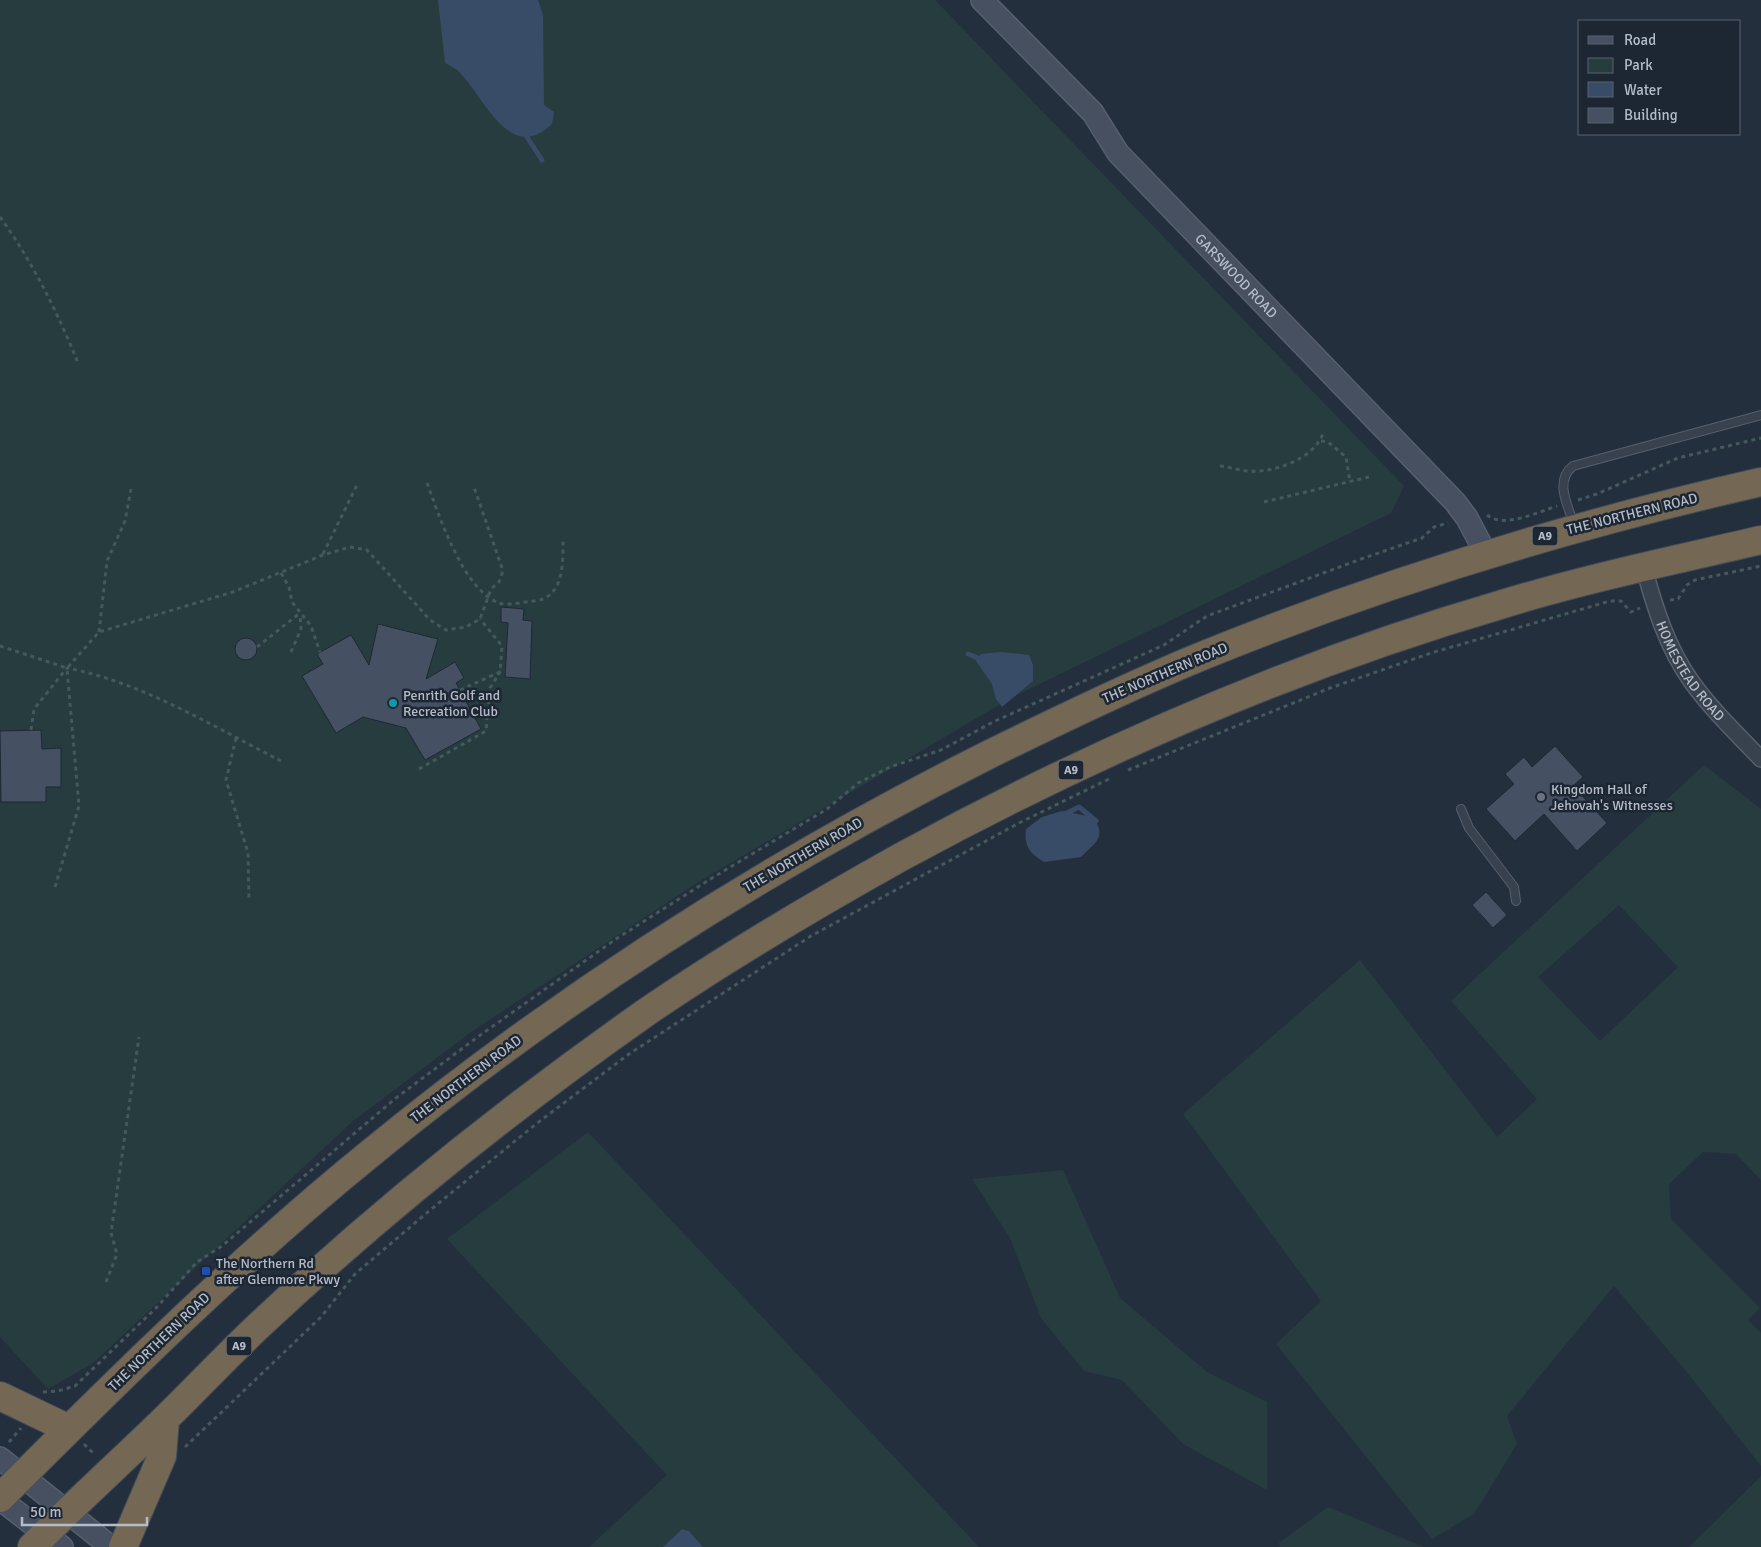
<svg xmlns="http://www.w3.org/2000/svg" width="1761" height="1547" font-family="Signika,sans-serif">
<rect width="100%" height="100%" fill="#242f3e"/>
<path fill="#263c3f" fill-rule="evenodd" d="M0,0H935L1404,486L1391,513L1011,698L700,881L471,1032L352,1122L93,1363L48,1389L0,1337Z
M1704,765L1761,809V1180L1736,1154L1703,1152L1669,1184L1671,1219L1760,1308L1748,1320L1761,1333V1466L1690,1376L1614,1286L1507,1416L1517,1444L1474,1514L1432,1539L1276,1344L1321,1301L1183,1114L1360,960L1497,1137L1537,1099L1451,1001ZM1619,905L1678,967L1600,1041L1538,977Z
M588,1132L979,1547H703L689,1531L682,1529L663,1547H589L667,1475L447,1239Z
M1063,1170L1120,1298L1207,1372L1267,1402V1490L1183,1444L1122,1380L1084,1371L1041,1318L1010,1238L972,1179Z
M1761,1476V1547H1689Z
M1328,1507L1424,1547H1280L1279,1543Z"/>
<path fill="#394c67" d="M438,0H538L543,15L544,105L554,112L552,124C510,164 486,100 461,74C457,69 451,66 445,63Z
M1001,652L1029,655L1033,665V681L1002,707L996,699L992,684L976,661L981,654Z
M1062,811L1093,817C1107,837 1096,842 1081,857L1044,862C1029,853 1024,846 1026,829L1042,817Z
M682,1529L689,1531L703,1547H663Z"/>
<g fill="none" stroke-linecap="round" stroke-linejoin="round">
<path stroke="#394c67" stroke-width="5" d="M523,131L542,160
M968,654L978,658L983,663
M1063,815L1079,807L1096,821"/>
</g>
<path fill="#455162" stroke="#1f2835" d="M501,607L524,609L523,620L532,621L530,679L505,677L508,623L501,622Z
M378,624L438,639L426,679L455,662L464,678L456,683L481,729L425,760L406,728L363,717L336,733L302,676L323,664L317,654L351,635L369,665Z
M235 649a11 11 0 1 1 22 0a11 11 0 1 1-22 0Z
M41,730L42,749L61,748V787H46V802H1L0,731Z
M1555,746L1583,777L1573,786L1607,823L1577,851L1544,814L1515,841L1486,809L1514,784L1505,774L1524,757L1532,767Z
M1486,892L1507,915L1493,928L1472,905Z"/>
<g fill="none" stroke-linecap="round" stroke-linejoin="round">
<g stroke="#565f6c" stroke-width="10">
<path id="lane" d="M1574,524C1568,506 1554,481 1573,466L1761,415
M1461,809L1469,828L1514,887L1516,901"/>
</g>
<g stroke="#565f6c" stroke-width="18">
<g id="street">
<path id="s1" d="M1644,568C1655,608 1667,647 1691,681C1711,709 1737,734 1761,759"/>
</g>
</g>
<g stroke="#565f6c" stroke-width="24">
<g id="secondary">
<path id="s2" d="M982,0L1093,113L1118,153L1455,502L1467,518L1486,554"/>
<path d="M0,1458L111,1547"/>
<path d="M0,1499L62,1547"/>
</g>
</g>
<g stroke="#434c59" stroke-width="30">
<path id="highway" d="M0,1396L69,1429
M0,1498C120,1378 240,1259 372,1152C562,996 770,864 990,754C1061,719 1133,684 1207,654C1387,581 1572,525 1761,482
M32,1547C75,1503 121,1462 165,1419C199,1386 231,1351 266,1319C386,1207 514,1105 648,1011C730,955 815,905 901,857C1092,753 1294,665 1503,604C1588,578 1675,560 1761,540
M123,1547L162,1456L165,1419"/>
</g>
<path stroke="#44595c" stroke-width="3" stroke-dasharray="4 4" stroke-linecap="butt" d="M0,217C32,261 58,313 78,363
M1321,441L1328,442L1346,457L1350,482
M1220,466C1229,467 1238,470 1247,471C1275,473 1315,459 1324,431
M427,483C439,515 463,590 499,603C507,606 523,602 533,601C564,599 563,564 563,540
M1578,500L1597,494L1678,458L1761,438
M1264,502L1373,476
M1487,515C1504,529 1538,512 1557,506
M323,554L357,485
M281,573L289,587L292,602L311,626L320,652
M1670,600L1678,599L1687,585L1695,580L1761,566
M99,632L107,561L125,521L131,489
M0,646L67,668L99,632L233,592L323,555L350,547L367,550L430,620L446,630L466,627L480,619L491,589L499,582L503,571L474,487
M257,647L300,613
M291,652L301,629L300,614
M460,690L500,672L502,646L480,619
M31,730L34,709L67,668C144,683 214,727 283,762
M236,738L226,780L248,853L249,898
M419,769L486,731L490,688L500,672L505,671
M1128,770L1330,688L1431,653L1610,601H1621L1631,612L1640,608
M55,887L79,806L67,669
M106,1282L117,1254L111,1233L139,1037
M43,1392L58,1391L75,1386L156,1308L197,1262L222,1246L396,1098L479,1036L616,939L712,878L827,809L858,783L890,767L941,750L993,722L1164,645L1207,616L1364,558L1422,538L1434,527L1448,523
M9,1442L21,1428
M84,1444L95,1455
M185,1447L321,1317L355,1274L429,1211L536,1124L629,1054L811,936L1019,823L1109,779"/>
<use href="#lane" stroke="#38414e" stroke-width="8"/>
<use href="#street" stroke="#38414e" stroke-width="15"/>
<use href="#secondary" stroke="#465061" stroke-width="21"/>
<use href="#highway" stroke="#746855" stroke-width="28"/>
</g>
<circle fill="#0f9aa8" stroke="#1d2633" stroke-width="2" cx="393" cy="703" r="5"/>
<circle fill="#6b7280" stroke="#1d2633" stroke-width="2" cx="1541" cy="797" r="5"/>
<rect fill="#1a4fb4" stroke="#1d2633" stroke-width="2" x="201" y="1266" width="10" height="10" rx="2.5"/>
<g text-anchor="middle" dominant-baseline="central" stroke-width="5" stroke-linejoin="round" paint-order="stroke">
<g fill="#1d2633" stroke="#878f9c" stroke-width="1">
<rect x="1532.5" y="526.5" width="25" height="19" rx="4"/>
<rect x="1058.5" y="760.5" width="25" height="19" rx="4"/>
<rect x="226.5" y="1336.5" width="25" height="19" rx="4"/>
</g>
<g font-size="12" font-weight="bold" fill="#b4bcc9">
<text x="1545" y="536">A9</text>
<text x="1071" y="770">A9</text>
<text x="239" y="1346">A9</text>
</g>
<g font-size="14" fill="#b4bcc9" stroke="#1d2633">
<text stroke="none"><textPath href="#s2" startOffset="376">GARSWOOD ROAD</textPath></text>
<text transform="translate(1632 514) rotate(-14)">THE NORTHERN ROAD</text>
<text stroke="none"><textPath href="#s1" startOffset="114">HOMESTEAD ROAD</textPath></text>
<text transform="translate(1165 673) rotate(-23)">THE NORTHERN ROAD</text>
<text transform="translate(803 855) rotate(-30)">THE NORTHERN ROAD</text>
<text transform="translate(466 1079) rotate(-37)">THE NORTHERN ROAD</text>
<text transform="translate(159 1342) rotate(-44)">THE NORTHERN ROAD</text>
</g>
<g font-size="14" fill="#b4bcc9" stroke="#1d2633" text-anchor="start">
<text x="403" y="695">Penrith Golf and<tspan x="403" dy="16">Recreation Club</tspan></text>
<text x="1551" y="789">Kingdom Hall of<tspan x="1551" dy="16">Jehovah's Witnesses</tspan></text>
<text x="216" y="1263">The Northern Rd<tspan x="216" dy="16">after Glenmore Pkwy</tspan></text>
</g>
</g>
<rect x="1578" y="20" width="162" height="115" fill="#1d2633" stroke="#59626f"/>
<rect x="1588" y="36" width="25" height="8" fill="#465061" stroke="#59626f"/>
<text x="1624" y="45" font-size="15" fill="#b4bcc9">Road</text>
<rect x="1588" y="58" width="25" height="15" fill="#263c3f" stroke="#59626f"/>
<text x="1624" y="70" font-size="15" fill="#b4bcc9">Park</text>
<rect x="1588" y="82" width="25" height="15" fill="#394c67" stroke="#59626f"/>
<text x="1624" y="95" font-size="15" fill="#b4bcc9">Water</text>
<rect x="1588" y="108" width="25" height="15" fill="#455162" stroke="#59626f"/>
<text x="1624" y="120" font-size="15" fill="#b4bcc9">Building</text>
<path d="M22 1517v8h125v-8" fill="none" stroke="#b4bcc9" stroke-width="2.5"/>
<text x="30" y="1517" font-size="15" fill="#b4bcc9" stroke="#1d2633" stroke-width="4" paint-order="stroke">50 m</text>
</svg>
